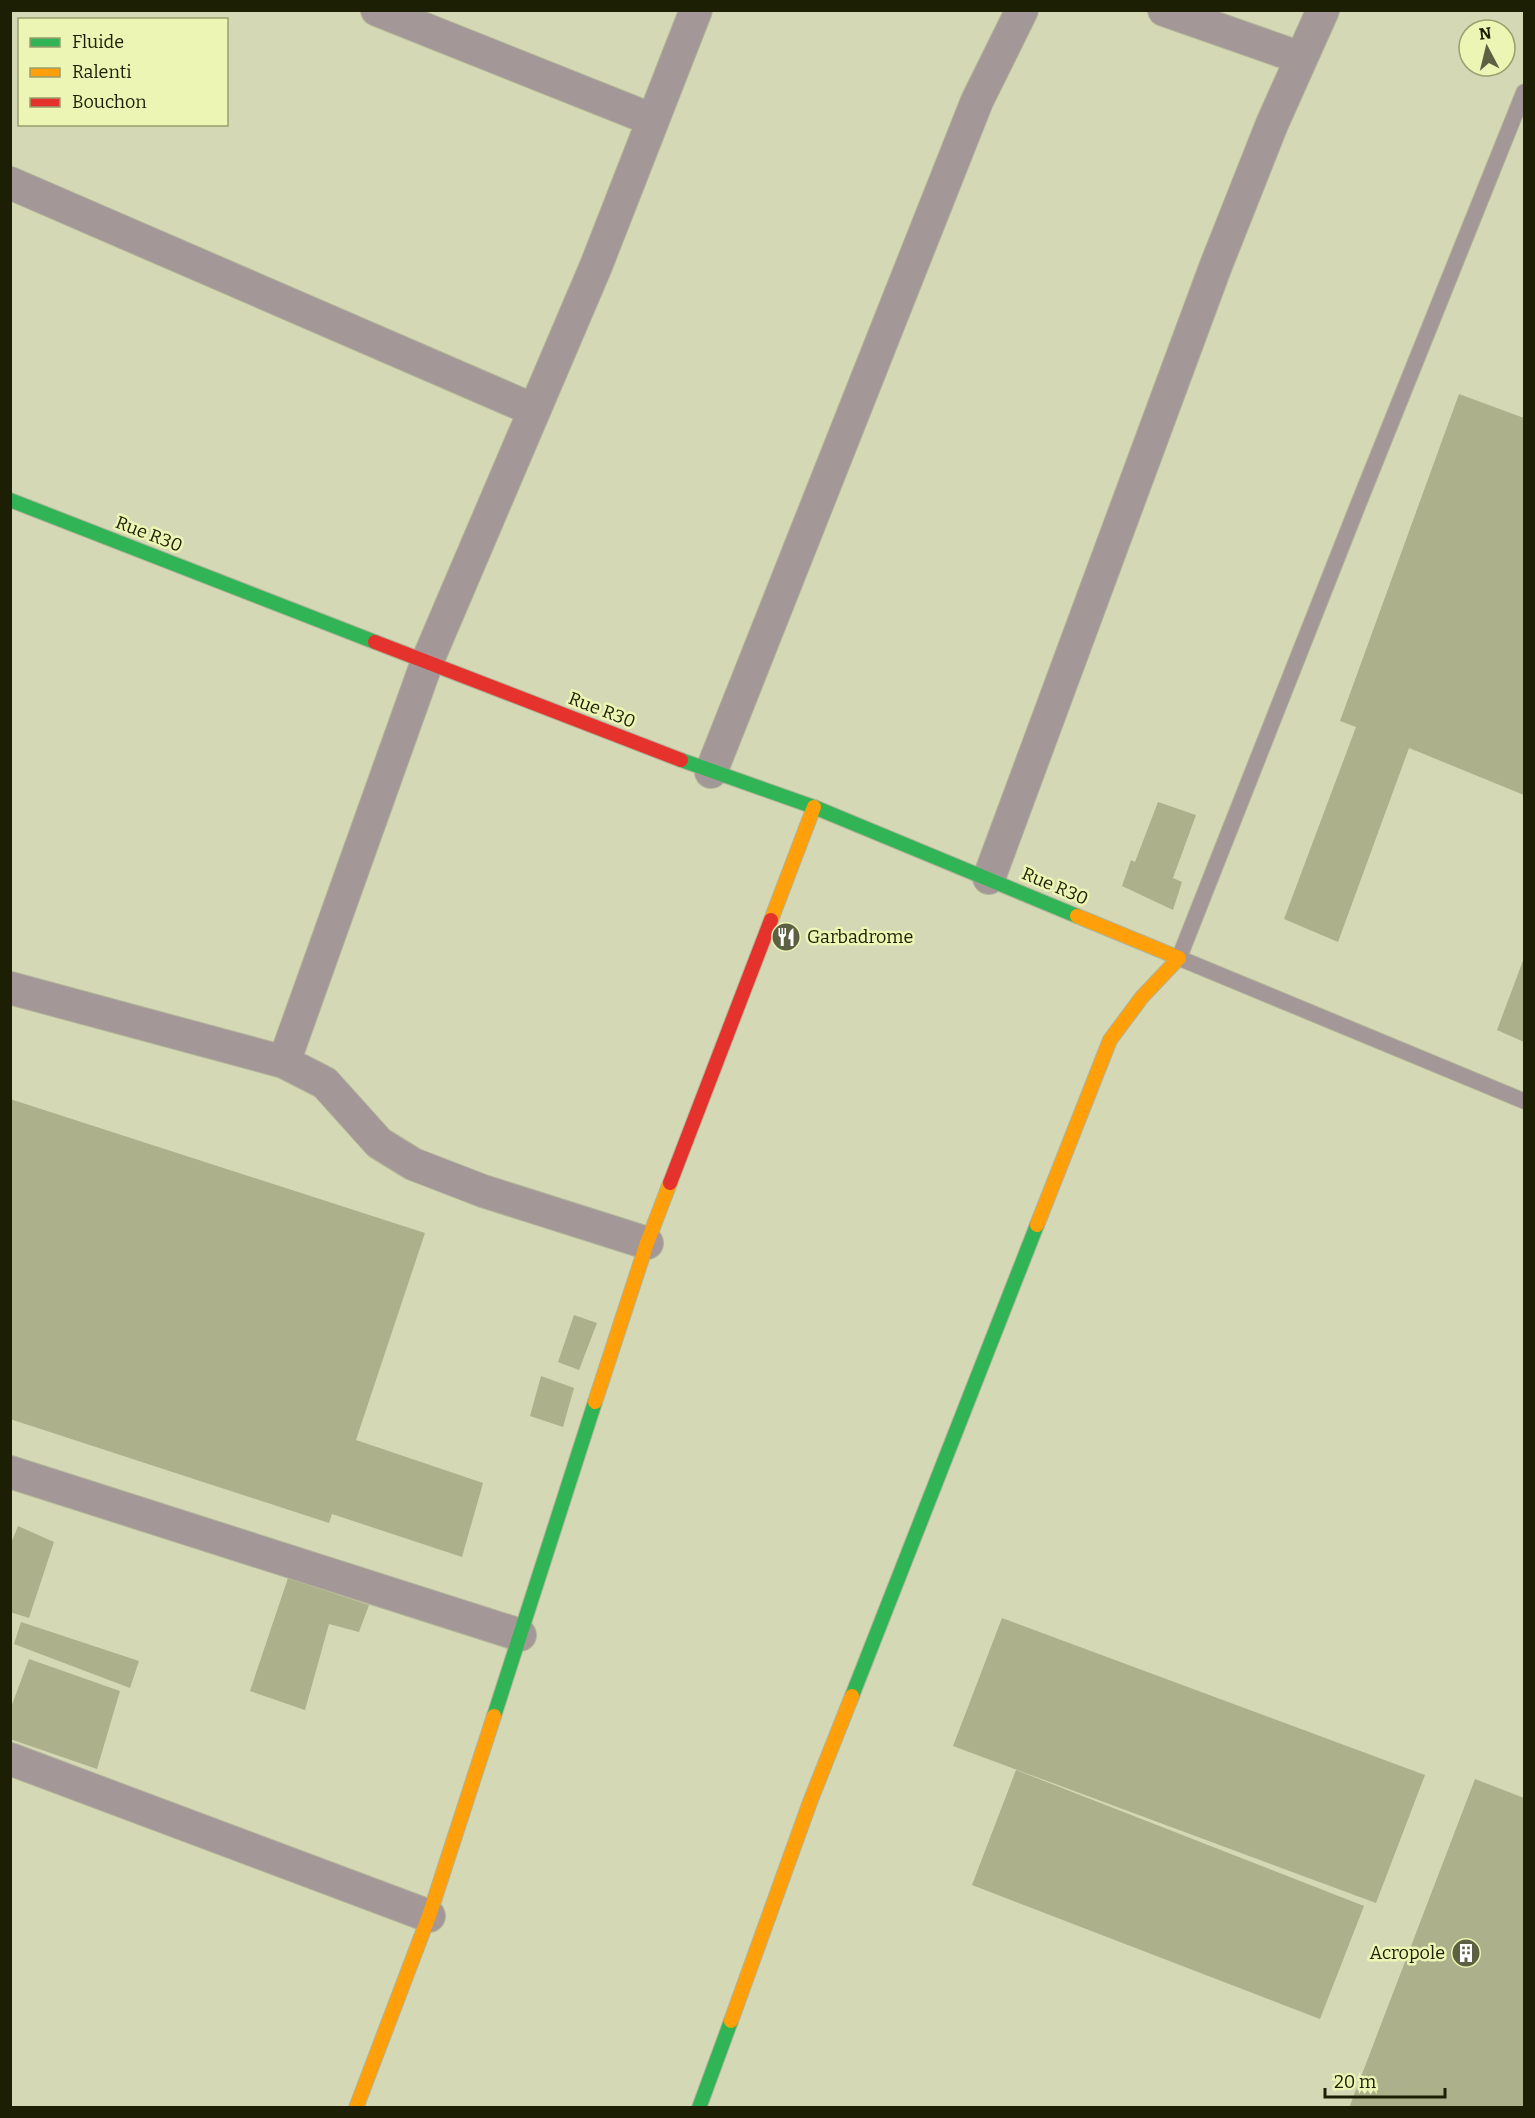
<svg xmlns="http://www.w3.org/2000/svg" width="1535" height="2118" font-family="Bitter,serif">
<rect width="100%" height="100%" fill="#d4d8b5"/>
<path fill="#acb08b" d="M1459,394L1524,418V795L1409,748L1338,942L1284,919L1356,727L1340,721Z
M1158,802L1196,815L1173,878L1182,882L1173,910L1122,886L1131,860L1135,862Z
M1524,958V1042L1497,1030Z
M10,1099L425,1233L356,1440L483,1483L462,1557L332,1514L329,1523L10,1419Z
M574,1315L597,1323L579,1370L558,1362Z
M541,1376L574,1388L563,1427L530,1416Z
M18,1526L54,1542L29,1618L10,1612V1546Z
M288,1578L369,1605L359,1632L329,1624L305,1710L250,1691Z
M1002,1618L1425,1775L1376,1903L953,1746Z
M21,1622L139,1661L130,1688L14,1644Z
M29,1659L120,1691L97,1769L10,1739V1710Z
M1016,1770L1364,1906L1320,2019L972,1885Z
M1475,1779L1524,1798V2108H1349Z"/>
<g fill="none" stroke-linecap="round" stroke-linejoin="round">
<g stroke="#b1b498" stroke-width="17">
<path id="lane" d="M1524,92L1358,505L1179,958L1524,1101"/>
</g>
<g stroke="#b1b498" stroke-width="34">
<path id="street" d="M377,10L653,120
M1164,10L1301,58
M10,183L534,410
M711,772L958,149L977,101L1022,10
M989,878L1215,268L1272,124L1323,10
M10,988L284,1062L325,1083L379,1143L413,1164L483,1191L647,1243
M284,1062L427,662L596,266L696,10
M10,1472L520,1635
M10,1759L429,1916"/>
</g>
<g stroke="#b1b498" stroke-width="16">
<path id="fast" d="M10,500L375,642
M681,760L814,807L1077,916
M852,1696L1037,1225
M494,1716L595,1402
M699,2108L731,2021"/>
</g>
<g stroke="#b1b498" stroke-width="16">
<path id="slow" d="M771,920L814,807
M1037,1225L1110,1040L1142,997L1179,958L1077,916
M595,1402L647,1243L670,1183
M731,2021L810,1802L852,1696
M356,2108L429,1916L494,1716"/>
</g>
<g stroke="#b1b498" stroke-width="16">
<path id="jam" d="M375,642L681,760
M670,1183L771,920"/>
</g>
<use href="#lane" stroke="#a49797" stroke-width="15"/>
<use href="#street" stroke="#a49797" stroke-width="32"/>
<use href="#fast" stroke="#30b455" stroke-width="14"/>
<use href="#slow" stroke="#ff9f0a" stroke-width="14"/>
<use href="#jam" stroke="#e5322d" stroke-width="14"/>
</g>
<defs>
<g id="restaurant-disc" transform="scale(1.5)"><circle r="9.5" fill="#5d6043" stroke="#ecf5b3"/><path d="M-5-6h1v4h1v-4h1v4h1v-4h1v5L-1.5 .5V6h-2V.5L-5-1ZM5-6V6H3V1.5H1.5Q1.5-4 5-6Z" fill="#fff"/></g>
<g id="building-disc" transform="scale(1.5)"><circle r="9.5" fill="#5d6043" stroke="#ecf5b3"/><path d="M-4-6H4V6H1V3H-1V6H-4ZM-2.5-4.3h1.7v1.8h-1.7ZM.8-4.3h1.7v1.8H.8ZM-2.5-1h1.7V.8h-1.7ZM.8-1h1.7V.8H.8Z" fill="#fff"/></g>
</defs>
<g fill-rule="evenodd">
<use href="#restaurant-disc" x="786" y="937"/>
<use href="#building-disc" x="1466" y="1953"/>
</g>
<g text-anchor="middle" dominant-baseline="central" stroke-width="5" stroke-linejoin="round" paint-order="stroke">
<g font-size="18" fill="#1d1f05" stroke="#ecf5b3">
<text transform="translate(149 534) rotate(21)">Rue R30</text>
<text transform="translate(602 710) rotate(21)">Rue R30</text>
<text transform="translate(1055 886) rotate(23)">Rue R30</text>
</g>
<g font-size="18" fill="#1d1f05" stroke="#ecf5b3" text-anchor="start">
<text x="807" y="937">Garbadrome</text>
<text x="1445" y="1953" text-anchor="end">Acropole</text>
</g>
</g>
<rect width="1535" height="2118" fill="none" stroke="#1d1f05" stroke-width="24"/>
<rect x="18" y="18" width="210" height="108" fill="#ecf5b3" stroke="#999f6d" stroke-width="1.5"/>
<rect x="30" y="38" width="30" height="9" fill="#30b455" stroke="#999f6d" stroke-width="1.5"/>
<text x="72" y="48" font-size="18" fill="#1d1f05">Fluide</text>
<rect x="30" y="68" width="30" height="9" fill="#ff9f0a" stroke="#999f6d" stroke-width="1.5"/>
<text x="72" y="78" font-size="18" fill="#1d1f05">Ralenti</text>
<rect x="30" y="98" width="30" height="9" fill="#e5322d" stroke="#999f6d" stroke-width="1.5"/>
<text x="72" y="108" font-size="18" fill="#1d1f05">Bouchon</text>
<g transform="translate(1487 48) rotate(353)"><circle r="28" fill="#ecf5b3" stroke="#999f6d" stroke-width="1.5"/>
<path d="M0-4.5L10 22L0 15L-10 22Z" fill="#5d6043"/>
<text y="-9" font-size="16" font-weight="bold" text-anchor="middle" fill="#1d1f05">N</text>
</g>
<path d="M1325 2088v9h120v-9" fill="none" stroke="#1d1f05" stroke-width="3"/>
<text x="1334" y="2088" font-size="18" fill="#1d1f05" stroke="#ecf5b3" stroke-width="4.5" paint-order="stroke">20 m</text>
</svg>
